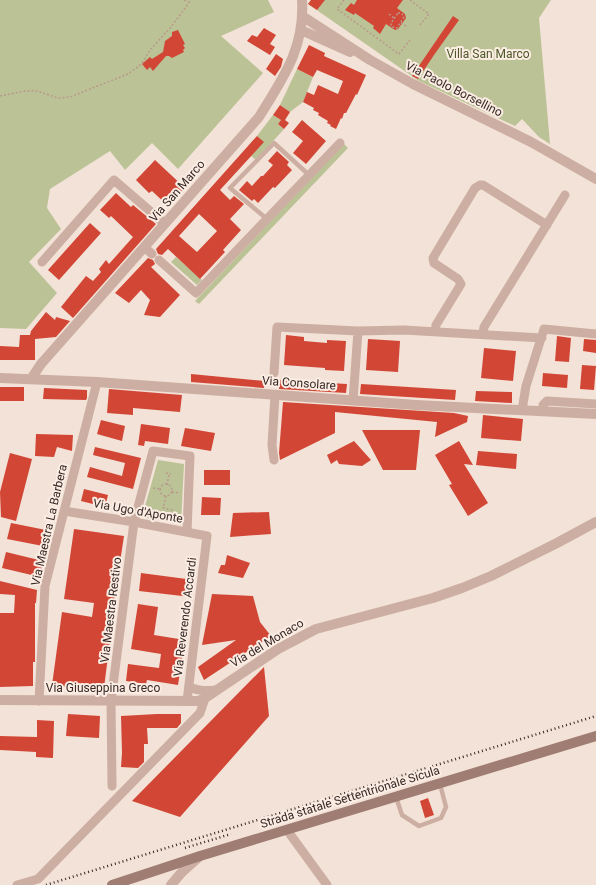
<svg xmlns="http://www.w3.org/2000/svg" width="596" height="885" font-family="Roboto,sans-serif">
<rect width="100%" height="100%" fill="#f3e2d7"/>
<path fill="#bbc396" d="M0,0H268L274,12L221,36L263,73L178,169L152,143L125,170L110,151L50,189L47,208L61,229L29,262L57,293L26,329L0,328Z
M311,0H551L539,18L550,144L539,137L522,119L515,126L419,81L308,4Z
M297,69L313,77L303,102L290,112L280,105Z
M273,115L281,120L278,124L284,129L256,160L251,156L263,142L257,136Z
M344,144L348,148L199,304L195,301Z
M176,257L202,280L197,285L171,262Z
M158,460L184,464L181,524L142,517Z"/>
<path fill="#d24636" fill-rule="evenodd" d="M311,0H325L317,10L308,4Z
M357,0H403L397,8L405,14L406,18L398,29L395,30L386,24L380,34L373,28L374,26L355,13L354,15L345,10L351,3L354,5Z
M453,16L459,20L434,55L418,79L412,76Z
M264,28L276,35L270,44L275,47L270,55L247,41L252,35L257,37Z
M178,30L185,44L183,45L185,48L183,50L184,52L172,58L169,56H166L153,71L150,67L147,70L142,64L150,57L152,59L163,52L165,41L172,36V32Z
M309,45L325,53L324,56L366,75L357,95L356,94L346,113H344L342,119L341,118L336,129L330,126L331,125L327,123L328,121L318,115L319,113L313,110L314,108L303,102L307,92L314,95L318,85L338,94L343,81L317,70L313,77L297,69Z
M276,54L283,59L281,67L275,76L266,69Z
M280,105L290,112L285,120L289,123L284,129L278,124L281,120L273,115Z
M302,120L326,141L306,164L293,153L303,141L292,132Z
M257,136L264,142L220,190L230,200L234,196L244,204L230,219L241,230L223,250L225,252L200,279L168,249L162,255L158,254L156,249ZM199,214L217,231L197,252L179,236Z
M277,151L289,162L287,165L292,170L275,188L273,187L258,203L254,199L252,201L239,190L247,181L252,186L261,176H263L273,165L268,161Z
M155,160L185,188L168,206L152,191L149,193L136,180Z
M116,193L131,207L133,205L156,224L73,318L61,307L86,276L93,281L101,272L99,269L106,260L109,264L133,237L111,216L109,218L100,210Z
M90,223L101,233L59,280L48,270Z
M148,258L153,260L155,264L151,267L180,295L160,317L144,315L150,300L141,290L129,303L115,293Z
M46,312L55,320L56,317L70,321L56,337L35,339V360H0V346L19,347L20,335H30L31,331Z
M286,335L304,337V341L327,343V340L346,341L344,371L325,370V368L284,365Z
M557,336L571,338L569,362L555,361Z
M368,339L400,341L398,372L366,370Z
M584,339L596,340V353L583,351Z
M484,348L516,351L513,381L481,378Z
M582,365L596,366L594,390L580,389Z
M543,373L568,375L567,388L542,386Z
M191,374L265,381L264,388L191,382Z
M279,380L347,384L346,393L279,389Z
M361,384L456,390L455,400L360,394Z
M0,387H24V401H0Z
M44,388L87,390V398L86,400L43,399Z
M109,389L182,395L180,412L133,408V415L107,413Z
M476,391L512,392V403L475,401Z
M283,402L454,413L468,416L467,422L435,437L437,422L335,412V433L280,460L279,453Z
M483,415L523,419L521,441L481,438Z
M101,420L125,426L122,441L97,434Z
M141,424L170,428L168,444L145,441L144,446L138,445Z
M185,428L215,433L211,451L181,446Z
M362,430H420L416,470H383Z
M36,434L73,435L72,451L57,447L54,457L35,456Z
M354,441L371,460L362,466L339,464L337,460L331,464L327,455Z
M459,441L473,465L464,464L488,503L468,516L449,485L452,484L435,455Z
M95,447L141,458L133,489L87,477L90,467L122,476L125,463L93,455Z
M478,451L517,454L516,469L476,465Z
M10,453L32,459L16,521L1,517L0,492Z
M204,470H230V485H204Z
M84,489L108,495L105,507L81,501Z
M202,497L221,498L220,515H201Z
M269,512L271,534L230,537L233,513Z
M11,523L51,531L48,547L7,539Z
M74,529L124,536L112,615L113,616L104,688L73,683V688L52,685L62,612L92,617L94,603L64,599Z
M6,552L43,561L40,577L2,568Z
M227,555L250,563L243,578L218,573L221,565H225Z
M141,573L194,580L191,597L139,591Z
M0,581L37,590L36,603H35V662H33V686L0,687V613H14L15,595L0,594Z
M212,594L253,596L260,622L271,636L204,680L198,667L236,640L202,645Z
M138,604L158,607L154,635L185,640L178,685L147,680L146,684L126,681L128,664L159,668L161,654L131,649Z
M264,667L269,716L180,817L132,801Z
M68,714L100,716L99,738L66,736Z
M157,714H181V723L177,728H147L148,744H144V762L138,768L121,767L122,753L121,716Z
M37,720L54,721L53,758L36,757V752L0,750V736L37,737Z
M428,798L434,815L425,818L420,801Z"/>
<g fill="none" stroke-linecap="round" stroke-linejoin="round">
<path stroke="#b8998c" stroke-width="1.5" stroke-dasharray="2 2" stroke-linecap="butt" d="M184,0L188,2
M344,0L337,9L399,54L410,40
M410,0L429,14L420,25
M398,13H401L403,15L404,17L397,28H395L391,26V23Z
M389,14L394,18
M401,23L408,27
M0,96L25,91H37L58,98L70,97L128,74L139,66L144,60L150,50L171,27L191,0
M166,473L171,474
M160 490a6 6 0 1 1 12 0a6 6 0 1 1-12 0Z
M167,485L169,474
M153,488L161,489
M172,492L180,493
M166,496L163,508L172,510V515"/>
<path stroke="#ccafa2" stroke-width="4.5" d="M267,219L230,188L274,143L309,175
M396,797L402,815L419,826L441,818L446,807L440,784"/>
<path stroke="#ccafa2" stroke-width="9" d="M144,247L152,254
M159,260L196,293L340,143
M42,262L114,180L165,224
M435,332L436,325L461,284L458,279L434,263L433,258L475,188L480,185H483L547,225
M483,334L484,327L565,195
M274,373L277,327L358,331L404,330L542,338
M353,400L358,331
M522,410L526,386L544,329L596,334
M543,411V405L547,401L596,404
M274,460L272,445L275,395
M64,511L134,522L207,536L187,701
M189,687C199,691 206,691 216,690
M39,701L45,586L97,382
M112,786L111,701L134,522L153,451L190,456L187,532
M287,830L327,885
M17,885L38,879L200,713L205,698"/>
<path stroke="#ccafa2" stroke-width="10" d="M302,16L370,60L413,84L531,142L596,179
M301,30L350,52
M0,378L97,382L416,405L596,414
M31,379L41,364L259,117C283,78 305,48 302,0
M0,700L198,701L205,698L278,649L316,629L433,598L462,588L491,576L557,543L596,522
M171,885L182,872L200,856"/>
<path stroke="#a07d73" stroke-width="10" d="M112,885L200,856L596,736"/>
<path stroke="#362825" stroke-width="2.5" stroke-dasharray="1 3" stroke-linecap="butt" d="M185,848L231,834
M46,885L596,716"/>
</g>
<g text-anchor="middle" dominant-baseline="central" stroke-width="4" stroke-linejoin="round" paint-order="stroke">
<g font-size="12" fill="#4c5727" stroke="#fbede3">
<text x="488" y="54">Villa San Marco</text>
</g>
<g font-size="12" fill="#362825" stroke="#fbede3">
<text transform="translate(454 89) rotate(27)">Via Paolo Borsellino</text>
<text transform="translate(177 191) rotate(-49)">Via San Marco</text>
<text transform="translate(299 383) rotate(4)">Via Consolare</text>
<text transform="translate(138 511) rotate(10)">Via Ugo d'Aponte</text>
<text transform="translate(49 525) rotate(-77)">Via Maestra La Barbera</text>
<text transform="translate(111 610) rotate(-83)">Via Maestra Restivo</text>
<text transform="translate(185 617) rotate(-83)">Via Reverendo Accardi</text>
<text transform="translate(267 643) rotate(-31)">Via del Monaco</text>
<text x="103" y="688">Via Giuseppina Greco</text>
<text transform="translate(350 797) rotate(-17)">Strada statale Settentrionale Sicula</text>
</g>
</g>
</svg>
